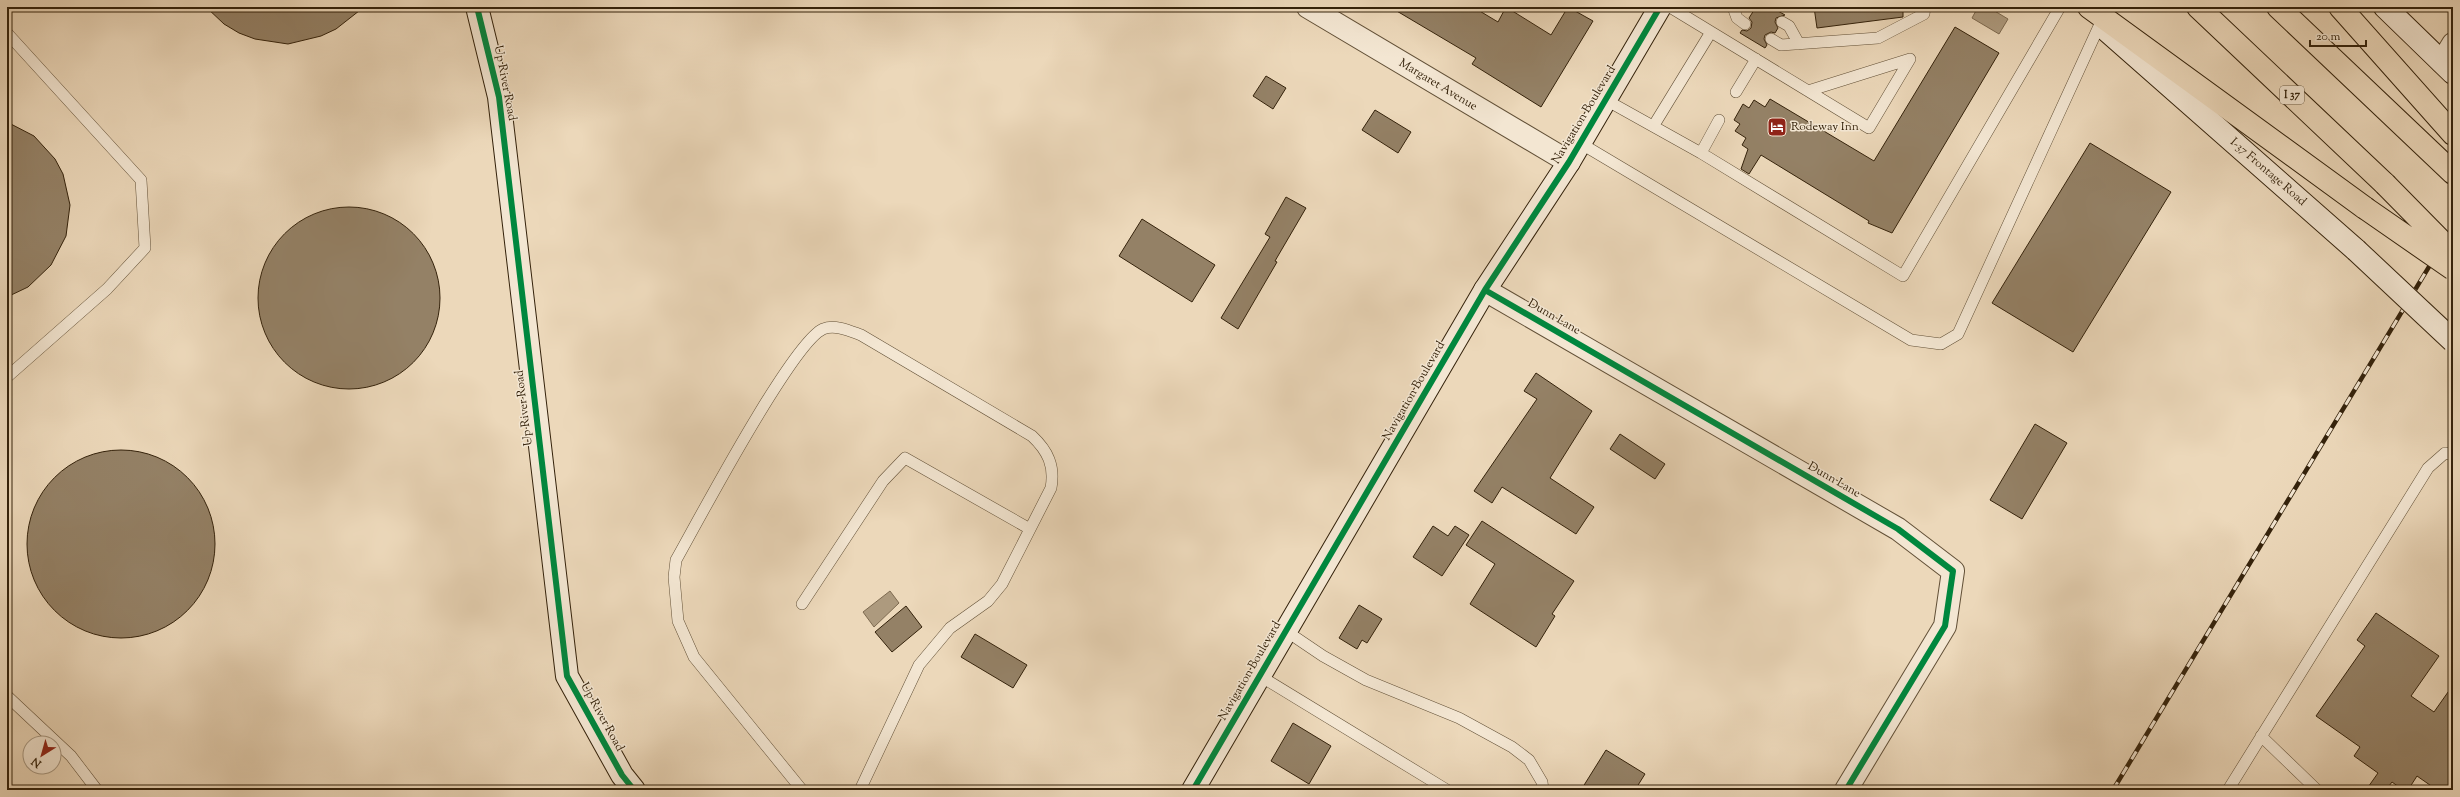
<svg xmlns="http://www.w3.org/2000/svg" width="2460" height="797" font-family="'Sorts Mill Goudy',serif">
<rect width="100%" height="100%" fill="#ecd8ba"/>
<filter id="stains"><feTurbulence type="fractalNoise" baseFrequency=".005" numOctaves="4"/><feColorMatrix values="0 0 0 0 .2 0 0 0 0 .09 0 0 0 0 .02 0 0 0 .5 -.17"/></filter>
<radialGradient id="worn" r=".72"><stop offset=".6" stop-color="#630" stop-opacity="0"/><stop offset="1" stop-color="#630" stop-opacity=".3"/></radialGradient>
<path fill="#ad9a7e" stroke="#7d6a50" d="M1978,7H1988L2008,19L1999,34L1972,18Z
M890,591L899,603L874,627L863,612Z"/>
<path fill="#948166" stroke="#34220b" d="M206,7H364L336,29L321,36L288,44L255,39L239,33L224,24Z
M1390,7H1473L1498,22L1506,7L1551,35L1568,7L1593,21L1541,107L1472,64L1476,58Z
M1756,7H1771L1785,15L1776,18L1775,22L1778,28L1775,33L1771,32L1765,35L1764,39L1767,45L1765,48L1740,33L1742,30L1747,31L1751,28L1752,22L1749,18Z
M1814,7H1903V17L1817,28Z
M1955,27L1999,53L1892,233L1868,223L1869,221L1761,155L1749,174L1741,169L1748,149L1742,145L1746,138L1735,131L1740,124L1734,120L1743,104L1749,108L1754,100L1765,107L1770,99L1874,161Z
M1266,76L1286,88L1273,109L1253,96Z
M1375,110L1411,132L1398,153L1362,130Z
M7,122L34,136L55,159L63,174L70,205L66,236L51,265L28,287L7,297Z
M2090,143L2171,192L2073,352L1992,303Z
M1286,197L1306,208L1275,261L1277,262L1238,329L1221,318L1270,237L1265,234Z
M258 298a91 91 0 1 1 182 0a91 91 0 1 1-182 0Z
M1142,219L1215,265L1192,302L1119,256Z
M1536,373L1592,411L1550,478L1594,507L1576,534L1502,487L1492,503L1474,491L1537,399L1524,391Z
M2035,424L2067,443L2022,519L1990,500Z
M1620,434L1665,464L1655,479L1610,449Z
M27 544a94 94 0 1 1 188 0a94 94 0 1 1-188 0Z
M1482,521L1574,581L1552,614L1555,616L1536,647L1470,604L1495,564L1466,545Z
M1433,526L1448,536L1455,526L1469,535L1442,576L1413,557Z
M1359,605L1382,619L1367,643L1362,640L1357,649L1339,638Z
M906,606L922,627L892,652L875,632Z
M2376,613L2439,656L2411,696L2434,712L2453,685V790H2437L2417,776L2408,790H2403L2392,782L2386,790H2366L2378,773L2354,756L2360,747L2316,716L2365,646L2357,640Z
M975,634L1027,665L1013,688L961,657Z
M1293,723L1331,746L1309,784L1271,761Z
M1606,750L1645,774L1635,790H1581Z"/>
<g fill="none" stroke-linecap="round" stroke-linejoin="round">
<g stroke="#625037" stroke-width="12">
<path id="lane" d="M1670,7L1869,128L1910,59L1808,91
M1733,7L1737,18L1745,24
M1782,22L1789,26L1799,44
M7,33L141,180L145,248L107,289L7,377
M1771,39L1781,45L1878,38L1924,14L1925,7
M1736,92L1756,59
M1606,100L1701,153L1903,276L2060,7
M1654,125L1711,32
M1580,143L1911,340L1941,344L1958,334L2100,24
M1701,153L1719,120
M802,604L883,481L905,458L1030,529
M1286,631L1323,656L1366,680L1459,718L1512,747L1529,760L1542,782L1543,790
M1260,676L1447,790
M7,696L71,756L97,790
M2261,736L2317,790
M802,790L694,657L678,621L674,577L676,560C698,521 792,343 823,329C835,324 850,331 861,335L1032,436C1048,451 1055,466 1051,488L1002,584L988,601L950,628L919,665L860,790
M2228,790L2428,468L2445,453L2453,454"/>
</g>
<g stroke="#625037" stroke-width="24">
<path id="street" d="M1308,7L1569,162
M2442,62L2453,44
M1485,290L1898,529L1953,571L1945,626L1846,790"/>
</g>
<g stroke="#34220b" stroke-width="24">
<path id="secondary" d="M477,7L499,97L567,676L622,775L634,790
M2385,7L2453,73
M2105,29L2356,250
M1193,790L1485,290L1569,162L1660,7"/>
</g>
<g stroke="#34220b" stroke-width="24">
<path id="highway" d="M2089,7L2365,208
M2198,7L2385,184
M2278,7L2453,173
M2340,7L2453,134"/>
</g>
<use href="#lane" stroke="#f3e6d2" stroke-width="11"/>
<use href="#street" stroke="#f3e6d2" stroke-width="22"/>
<use href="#secondary" stroke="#f3e6d2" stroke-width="22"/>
<use href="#highway" stroke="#ecd8ba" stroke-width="22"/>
<g stroke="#34220b" stroke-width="4.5">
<path id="rail" d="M2113,790L2453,227"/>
</g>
<use href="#rail" stroke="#f3e6d2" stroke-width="3" stroke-dasharray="9" stroke-linecap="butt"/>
<g stroke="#34220b" stroke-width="24" stroke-linecap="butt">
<path id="secondary-bridge" d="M2356,250L2453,341"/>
</g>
<g stroke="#34220b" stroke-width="24" stroke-linecap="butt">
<path id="highway-bridge" d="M2385,184L2453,253
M2365,208L2453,269"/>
</g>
<use href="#secondary-bridge" stroke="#f3e6d2" stroke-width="22"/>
<use href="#highway-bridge" stroke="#ecd8ba" stroke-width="22"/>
<g stroke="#f3e6d2" stroke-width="8">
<path id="cycleway" d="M477,7L499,97L567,676L622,775L634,790
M1485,290L1898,529L1953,571L1945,626L1846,790
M1193,790L1485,290L1569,162L1660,7"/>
</g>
<use href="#cycleway" stroke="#00873e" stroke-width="6"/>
</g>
<defs>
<g id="hotel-square" transform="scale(1)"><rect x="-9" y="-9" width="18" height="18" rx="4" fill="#8f2418" stroke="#f3e6d2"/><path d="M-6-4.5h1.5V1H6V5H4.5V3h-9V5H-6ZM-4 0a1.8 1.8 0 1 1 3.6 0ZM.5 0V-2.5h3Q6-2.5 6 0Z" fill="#fff"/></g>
</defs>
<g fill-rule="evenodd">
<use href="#hotel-square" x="1777" y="127"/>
</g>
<g text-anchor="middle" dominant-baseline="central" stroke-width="3" stroke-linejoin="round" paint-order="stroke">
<rect fill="#f3e6d2" stroke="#6d5d47" stroke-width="1" x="2280" y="86" width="24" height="18" rx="3"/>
<g font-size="11" font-weight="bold" fill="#34220b">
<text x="2292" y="95">I 37</text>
</g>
<g font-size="12" fill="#34220b" stroke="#f3e6d2">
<text transform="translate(505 83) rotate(79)">Up River Road</text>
<text transform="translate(1438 85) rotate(31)">Margaret Avenue</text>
<text transform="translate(1584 115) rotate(-59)">Navigation Boulevard</text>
<text transform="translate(2268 172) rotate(41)">I-37 Frontage Road</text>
<text transform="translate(1554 317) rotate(30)">Dunn Lane</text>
<text transform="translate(1414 391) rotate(-60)">Navigation Boulevard</text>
<text transform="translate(524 408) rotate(-97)">Up River Road</text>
<text transform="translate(1834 480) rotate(30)">Dunn Lane</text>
<text transform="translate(1250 671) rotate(-60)">Navigation Boulevard</text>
<text transform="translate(602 717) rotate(61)">Up River Road</text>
</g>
<g font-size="12" fill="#34220b" stroke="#f3e6d2" text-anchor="start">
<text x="1791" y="127">Rodeway Inn</text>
</g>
</g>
<rect width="2460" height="797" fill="none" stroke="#ecd8ba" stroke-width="24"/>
<rect x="8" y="8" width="2444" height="781" fill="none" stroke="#34220b" stroke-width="2"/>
<rect x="12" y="12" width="2436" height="773" fill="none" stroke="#34220b"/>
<g transform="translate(42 755) rotate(217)"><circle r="19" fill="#f3e6d2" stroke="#a79882"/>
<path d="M0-3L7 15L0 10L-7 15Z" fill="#8f2418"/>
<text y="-6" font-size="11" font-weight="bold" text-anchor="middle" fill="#34220b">N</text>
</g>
<path d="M2310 40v6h56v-6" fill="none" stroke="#34220b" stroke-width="2"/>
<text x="2316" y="40" font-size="12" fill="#34220b" stroke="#f3e6d2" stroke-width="3" paint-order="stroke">20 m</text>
<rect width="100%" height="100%" filter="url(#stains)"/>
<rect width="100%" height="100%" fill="url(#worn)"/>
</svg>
